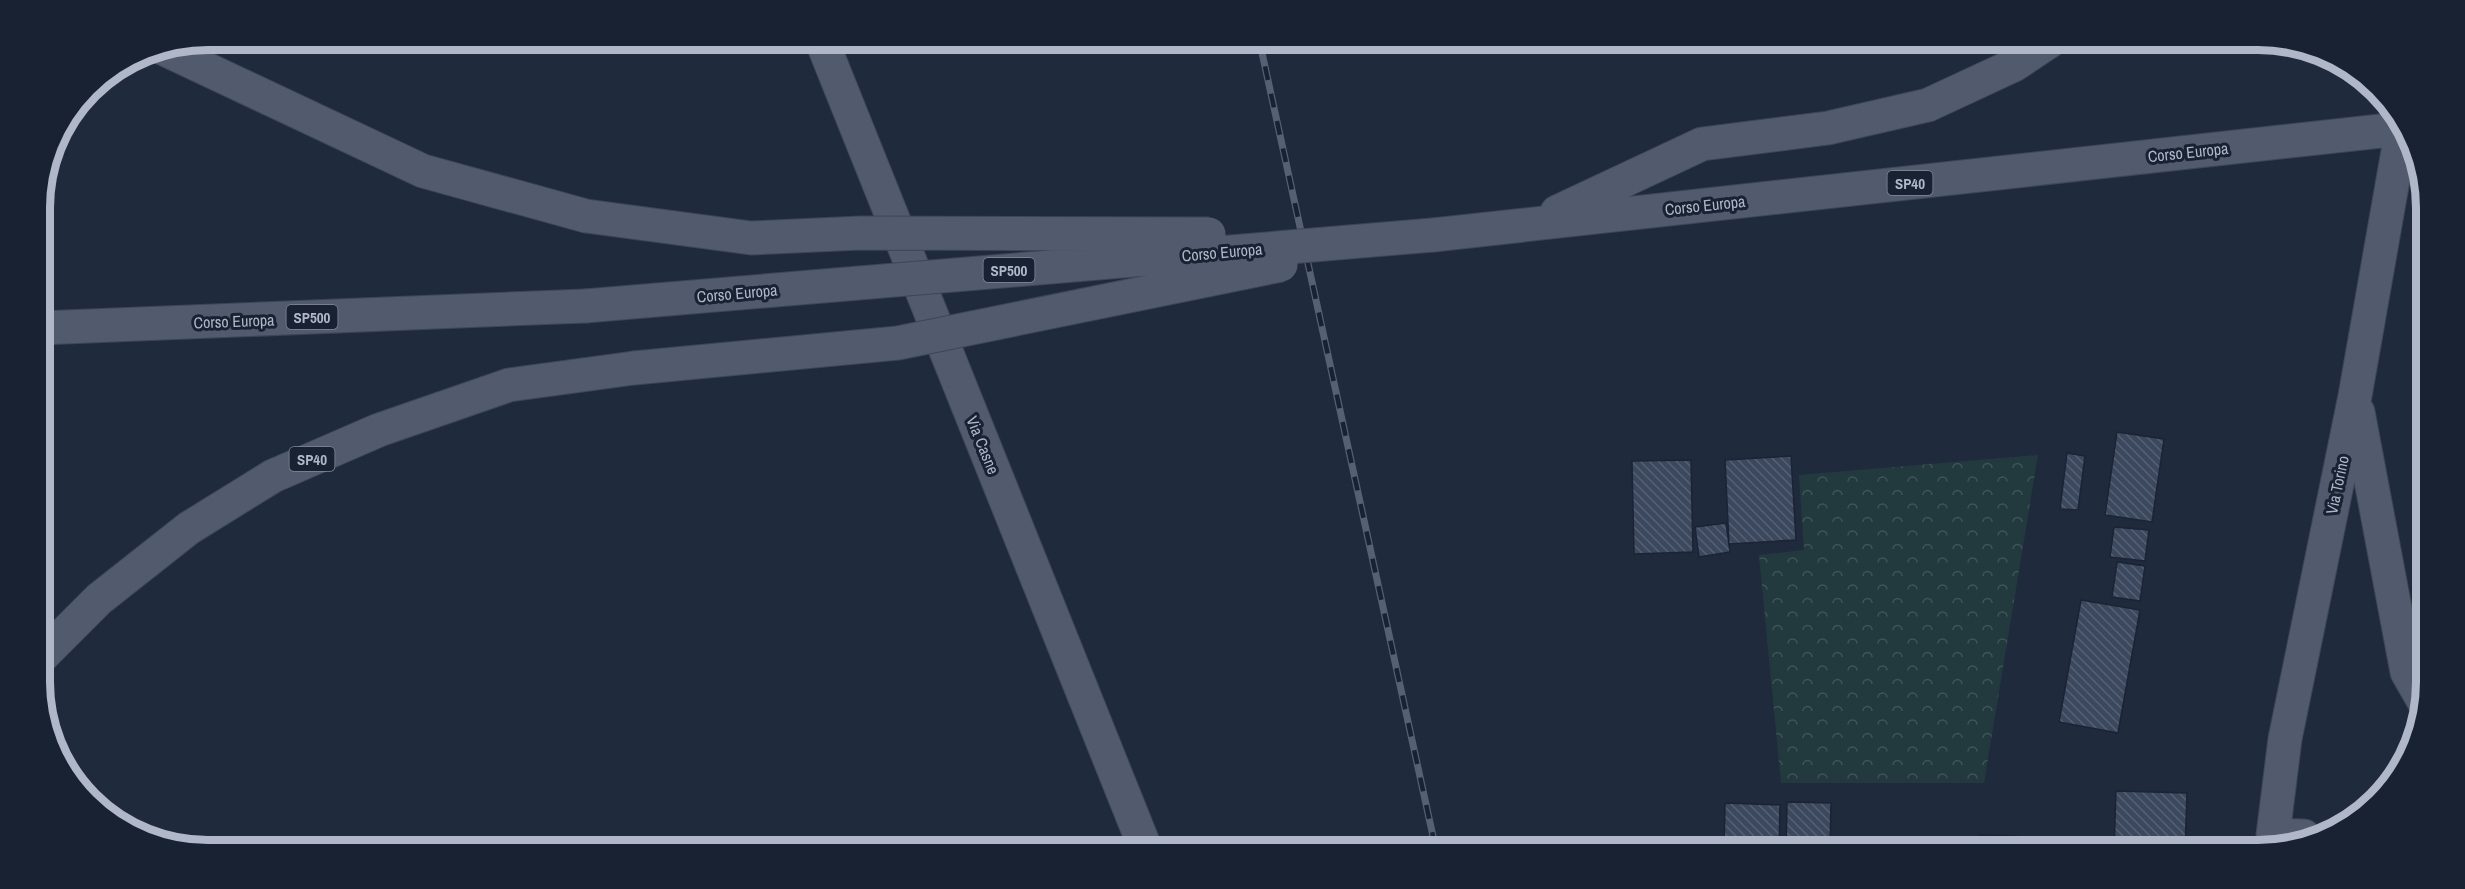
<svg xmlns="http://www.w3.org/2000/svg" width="2465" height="889" font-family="'Archivo Narrow',sans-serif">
<defs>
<pattern id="park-crowns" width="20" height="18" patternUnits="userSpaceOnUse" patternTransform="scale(1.5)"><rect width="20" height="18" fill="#22393e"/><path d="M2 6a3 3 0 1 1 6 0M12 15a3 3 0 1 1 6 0" fill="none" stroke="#405359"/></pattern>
<pattern id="building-back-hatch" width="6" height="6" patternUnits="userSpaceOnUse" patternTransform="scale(1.5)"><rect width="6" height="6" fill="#3b485d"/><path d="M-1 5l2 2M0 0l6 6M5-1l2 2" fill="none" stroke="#556073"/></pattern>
</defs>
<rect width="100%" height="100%" fill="#202a3d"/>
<path fill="url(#park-crowns)" d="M2038,455L1984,783H1781L1759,555L1804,550L1799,475Z"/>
<path fill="url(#building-back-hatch)" stroke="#1b2434" stroke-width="1.5" d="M2117,432L2164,439L2152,522L2105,515Z
M2067,453L2085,456L2078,510L2060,509Z
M1791,456L1796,540L1729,544L1725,460Z
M1691,460L1693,552L1634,554L1632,461Z
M1726,523L1730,552L1699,557L1695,527Z
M2114,527L2149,530L2145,561L2110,557Z
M2117,562L2145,566L2140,601L2112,597Z
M2081,600L2140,610L2118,733L2059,722Z
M2116,791L2187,793L2185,850H2114Z
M1787,802L1831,803L1830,850H1786Z
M1725,803L1780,805L1779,850H1724Z
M1980,835L2017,836L2016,845H1993V850H1980Z"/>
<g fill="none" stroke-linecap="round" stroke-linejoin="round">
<g stroke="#3d4656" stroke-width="35">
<path id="major" d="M821,39L1146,850
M162,48L423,171L586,216
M1557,212L1702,144L1828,128L1928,105L2014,65L2053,39
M1433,235L2399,129
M40,328L585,306
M2358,412L2407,672L2423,700
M42,656L99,599L189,528L273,476L379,430L509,385L634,368
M2273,835L2285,739L2355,396L2401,134
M2273,835L2304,836"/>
</g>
<use href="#major" stroke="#515b6d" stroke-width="33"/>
<g stroke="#556075" stroke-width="7">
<path id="rail" d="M1259,39L1436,850"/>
</g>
<use href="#rail" stroke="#192232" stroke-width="4.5" stroke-dasharray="14" stroke-linecap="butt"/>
<g stroke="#3d4656" stroke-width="35" stroke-linecap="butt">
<path id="major-bridge" d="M586,216L751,238L861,233L1209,234
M585,306L1433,235
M634,368L898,343L1281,265"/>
</g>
<use href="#major-bridge" stroke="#515b6d" stroke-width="33"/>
</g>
<g text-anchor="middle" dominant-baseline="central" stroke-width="6" stroke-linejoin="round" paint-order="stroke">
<g fill="#192232" stroke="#828a9c" stroke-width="1.5">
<rect x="1887.5" y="171" width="45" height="24" rx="4.5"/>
<rect x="983.5" y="258" width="51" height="24" rx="4.5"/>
<rect x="286.5" y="305" width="51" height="24" rx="4.5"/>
<rect x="289.5" y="447" width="45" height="24" rx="4.5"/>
</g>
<g font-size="15" font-weight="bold" fill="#afb7c9">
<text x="1910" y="183">SP40</text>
<text x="1009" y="270">SP500</text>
<text x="312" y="317">SP500</text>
<text x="312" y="459">SP40</text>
</g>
<g font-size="16" fill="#afb7c9" stroke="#192232">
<text transform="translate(2188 152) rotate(-6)">Corso Europa</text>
<text transform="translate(1705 205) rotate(-6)">Corso Europa</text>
<text transform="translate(1222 252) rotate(-5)">Corso Europa</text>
<text transform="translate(737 293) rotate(-5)">Corso Europa</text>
<text transform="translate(234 321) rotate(-2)">Corso Europa</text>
<text transform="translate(983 445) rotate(68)">Via Casne</text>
<text transform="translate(2337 485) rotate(-78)">Via Torino</text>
</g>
</g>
<path d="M0 0H2465V889H0ZM208 50H2258A158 158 0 0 1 2416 208V682A158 158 0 0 1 2258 840H208A158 158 0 0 1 50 682V208A158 158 0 0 1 208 50Z" fill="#192232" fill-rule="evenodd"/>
<path fill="none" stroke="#afb7c9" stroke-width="8" d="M208 50H2258A158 158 0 0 1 2416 208V682A158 158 0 0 1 2258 840H208A158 158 0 0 1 50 682V208A158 158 0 0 1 208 50Z"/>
</svg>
